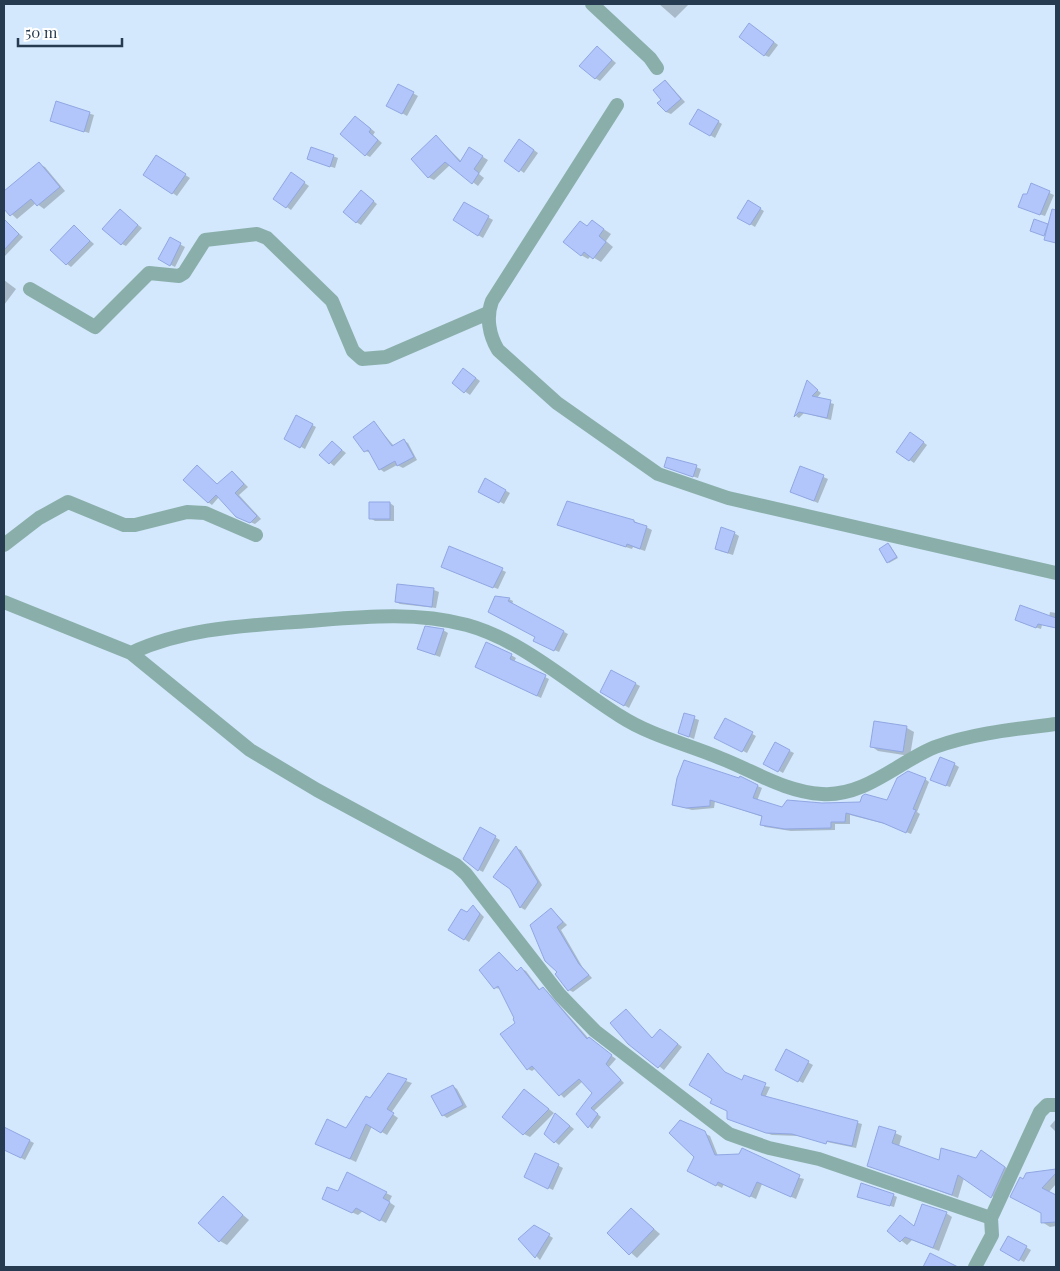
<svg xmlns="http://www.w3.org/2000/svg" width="1060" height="1271" font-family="'Playfair Display',serif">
<rect width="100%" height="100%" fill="#d3e8fc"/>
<path fill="#0003" d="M659,4H689L675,18Z
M754,27L778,45L769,57L764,55Z
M601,50L616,63L600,81L595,78Z
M666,81L685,102L671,114L666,112L663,100Z
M398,85L418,96L407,116L388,105Z
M57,103L94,115L89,133L51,121Z
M699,110L722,124L715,138L691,124Z
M360,120L375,132L373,135L382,143L370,157L366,155Z
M437,137L462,162L470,149L488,160L479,174L484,178L478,186L450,165L434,180L428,177Z
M524,143L538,153L524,173L520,170Z
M312,148L338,158L335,168L313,161Z
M161,159L190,178L177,196L145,174Z
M39,164L45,167L65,191L44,209L36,203L17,219L4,207V193Z
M296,177L309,186L291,210L274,198Z
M1032,185L1054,195L1045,216L1024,209Z
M365,194L377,204L361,225L356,222Z
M748,202L764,211L755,227L739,217Z
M465,204L493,220L483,238L478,235Z
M120,211L142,228L126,246L122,244Z
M592,221L611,234L606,241L613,247L601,262L591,256L588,259L581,255L588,227Z
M7,223L23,237L4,257V227Z
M75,227L94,244L71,267L67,264Z
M170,239L185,247L175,267L160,259Z
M4,280L16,289L4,305Z
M468,372L480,381L470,395L453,383Z
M807,382L821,393L816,399L834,404L831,420L804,413L799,418L796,416Z
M297,417L316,427L305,449L286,439Z
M374,423L394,446L404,441L408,443L417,460L403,468L397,465L384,472L380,469L371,453L365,451Z
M915,436L927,445L914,463L897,451Z
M332,442L346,453L334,466L321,455Z
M197,466L218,485L232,472L236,475L248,487L239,495L261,519L255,524L242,519L219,497L212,505L208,502Z
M696,467L701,469L698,478L670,469Z
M801,467L828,479L818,503L796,494Z
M486,480L510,493L504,504L480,491Z
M390,503L394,506V521H375L370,518Z
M634,521L652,530L645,551L633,547L632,549L559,525Z
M734,533L739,536L733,555L720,551Z
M890,545L898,558L889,563L880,549Z
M447,569L502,570L506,572L498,589Z
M398,585L434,590L439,592L436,608L400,604L396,602Z
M509,599L513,601L512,605L568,634L559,652L539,643L537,636L490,611Z
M1050,612L1056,613V628L1042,625L1041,629L1020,622L1049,617Z
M443,630L448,633L440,657L419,649Z
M511,655L516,658L514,662L549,679L541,698L481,669Z
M612,672L640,686L629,708L602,692Z
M685,715L699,720L694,739L684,735Z
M725,719L756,736L747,753L716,737Z
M875,722L907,728L914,732L910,756L878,751L871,746Z
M775,744L794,753L783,773L765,763Z
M954,764L959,767L950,787L936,782Z
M740,778L762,788L757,801L783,808L888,801L925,779L929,782L917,812L920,814L911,834L889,825L850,815V824H835V830L791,831L765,827L761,824L763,817L715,801L714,808L692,810L674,805Z
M481,829L500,840L483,872L479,870Z
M516,848L521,850L542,885L525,910L520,907L511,889Z
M473,906L484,917L469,942L450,930Z
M551,909L567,925L561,930L583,968L592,978L573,992L569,990L559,972Z
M500,953L518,972L522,969L526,971L541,991L543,989L547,991L589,1039L616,1059L609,1067L624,1083L594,1111L601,1117L592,1129L577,1114L593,1093L583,1081L564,1098L536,1068L532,1071L528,1069L516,1018L501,989L495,988L480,970Z
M626,1011L653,1039L664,1033L682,1047L664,1070L629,1043Z
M787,1051L813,1065L803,1083L777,1070Z
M708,1055L728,1075L743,1082L770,1087L765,1098L862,1124L856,1148L798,1136L772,1135L733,1121L728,1111L713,1098Z
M388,1075L412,1083L391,1113L398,1118L387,1135L372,1126L356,1162L322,1146L346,1129Z
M453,1086L457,1089L467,1107L447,1118L443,1115Z
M525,1090L554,1113L530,1137L524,1134Z
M559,1117L574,1129L559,1145L546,1134Z
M1056,1119V1132L1050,1126Z
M880,1127L902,1136L899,1146L940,1162L976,1160L988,1155L1011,1171L998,1200L964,1178L958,1198L868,1165Z
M4,1128L34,1143L25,1160L4,1149Z
M704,1133L710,1136L718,1156L804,1179L796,1199L762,1184L756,1199L724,1184L722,1188L689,1170Z
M536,1154L563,1168L553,1190L530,1179Z
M1056,1170V1184L1048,1193L1056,1196V1226L1050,1227L1042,1222V1213L1024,1180L1027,1174Z
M338,1193H386L392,1196L389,1202L395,1206L386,1223L363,1211L358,1215L329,1202Z
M893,1195L897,1197L894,1207L862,1198Z
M223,1198L249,1220L227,1245L220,1241Z
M631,1209L660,1234L637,1258L608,1233Z
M946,1213L952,1217L939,1251L912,1240L907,1245L889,1231L915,1227Z
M534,1226L553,1238L540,1260L520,1239Z
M1008,1237L1031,1250L1024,1262L1001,1250Z"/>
<path fill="#b2c6fc" stroke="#91a7e2" d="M749,23L774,42L764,56L739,37Z
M597,46L612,60L595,79L579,66Z
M665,80L681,99L666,112L657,103L661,100L653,90Z
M398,84L414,92L402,114L386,106Z
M56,101L90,112L84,132L50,121Z
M698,109L719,121L710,136L689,124Z
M355,116L371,129L369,132L378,140L365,156L340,134Z
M436,135L460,162L469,147L483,156L474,169L479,173L472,184L445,162L428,178L411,159Z
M519,139L534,150L519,172L504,161Z
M311,147L334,155L330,167L307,159Z
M156,155L186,174L172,194L143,175Z
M39,162L60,187L37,206L31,199L10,216L4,209V191Z
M291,172L305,182L286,208L273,199Z
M1031,183L1050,191L1040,215L1018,207L1023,194H1027Z
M361,190L374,201L356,223L343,212Z
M748,200L761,208L750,225L737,218Z
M464,202L489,216L478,236L453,220Z
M120,209L138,225L121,245L102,229Z
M1052,209L1056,210V243L1044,240Z
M4,219L19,234L4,250Z
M1034,219L1048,224L1044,236L1030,231Z
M592,220L604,229L599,236L606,242L593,259L584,252L581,256L563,242L580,221L587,226Z
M74,225L90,241L66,265L50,250Z
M170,237L181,243L170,266L158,259Z
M463,368L476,378L464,393L452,383Z
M807,380L818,390L812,396L831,400L827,418L799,412L794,417Z
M296,415L313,424L300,448L284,439Z
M374,421L392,446L404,439L414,457L397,466L395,461L379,470L368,450L364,452L353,437Z
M910,432L924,442L909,461L896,452Z
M332,441L342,450L329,464L319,455Z
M667,457L697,465L693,477L664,467Z
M197,465L217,484L232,471L244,484L235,493L257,516L250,523L236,517L216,495L208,503L183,480Z
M800,466L824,475L814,501L790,492Z
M485,478L506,490L499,503L478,492Z
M567,501L634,520V522L647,526L640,549L627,544L626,547L557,525Z
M369,502H390V519H369Z
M721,527L735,532L728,553L715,549Z
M888,543L897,557L887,563L879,549Z
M449,546L503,568L493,588L441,567Z
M397,584L434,588L432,607L395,602Z
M495,596L510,598L508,601L564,631L554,651L533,641L535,637L488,612Z
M1020,605L1056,618V628L1038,624L1036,628L1015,620Z
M425,626L444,629L435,655L417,649Z
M486,642L512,654L510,659L546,675L537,696L475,667Z
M611,670L636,683L624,706L600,692Z
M684,713L695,716L689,737L678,733Z
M725,718L753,732L742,752L714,738Z
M874,721L907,726L903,752L870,747Z
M775,742L790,750L778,772L763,764Z
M940,757L955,763L946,786L930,780Z
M684,760L739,778L740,776L758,785L753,798L782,807L787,800L822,803L860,802L862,796L865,794L887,800L897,778L908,771L926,778L913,809L916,810L906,833L883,823L846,813L845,822H831V828L785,829L760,825L762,816L710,800V806L686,808L672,805L677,778Z
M480,827L496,836L478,871L463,859Z
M516,846L538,882L520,908L510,889L493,877Z
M473,905L480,914L464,940L448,930L461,909L467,912Z
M551,908L563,922L557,927L579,964L589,975L568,991L555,974L557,972L545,961L530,925Z
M499,952L517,971L521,967L539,990L543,987L587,1039L589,1037L612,1055L606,1064L621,1080L591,1108L598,1114L588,1128L576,1114L592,1093L579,1079L559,1096L532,1066L527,1070L500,1034L515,1023L513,1019L514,1018L498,986L494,989L479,970Z
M626,1009L652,1038L660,1029L678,1044L658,1068L628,1044L610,1023Z
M786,1049L809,1061L798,1082L775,1070Z
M708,1053L725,1072L742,1080L744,1075L766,1083L761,1095L858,1121L852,1146L827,1141L826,1144L792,1134L766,1133L727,1119V1111L710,1103L712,1099L689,1085Z
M388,1073L407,1079L387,1109L394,1113L381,1133L366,1124L350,1159L315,1144L327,1119L346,1128L366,1096L370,1098Z
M453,1085L463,1105L442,1116L431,1096Z
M524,1089L549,1109L523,1135L502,1117Z
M555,1113L570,1126L554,1143L544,1134Z
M680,1120L705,1131L715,1155L739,1154L742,1148L800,1175L791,1197L757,1182L750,1197L718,1182L716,1186L687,1171L694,1157L669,1133Z
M879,1126L896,1131L892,1143L939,1160L941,1148L976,1158L981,1150L1005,1167L991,1198L958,1175L952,1195L867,1166Z
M4,1127L30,1140L21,1158L4,1150Z
M535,1153L559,1164L548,1189L524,1177Z
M1056,1169V1173L1042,1188L1056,1195V1222L1041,1223V1213L1010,1197L1020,1177L1023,1179L1026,1173Z
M347,1172L387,1192L383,1198L390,1202L380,1221L356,1208L352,1213L322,1199L327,1187L338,1191Z
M861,1183L894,1194L890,1206L857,1197Z
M223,1196L243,1215L219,1242L198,1223Z
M922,1204L947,1212L933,1248L905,1237L900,1242L887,1231L900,1215L914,1226Z
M631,1208L654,1229L629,1255L607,1233Z
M534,1225L550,1234L535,1258L518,1239Z
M1008,1236L1027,1246L1019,1261L1000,1250Z
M930,1253L958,1267H923Z"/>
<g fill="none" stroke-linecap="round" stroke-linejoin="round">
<path stroke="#8aafab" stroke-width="14" d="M592,4L650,58L657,68
M617,105L492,301C486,317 489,335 498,350L557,403L658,474L728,498L1056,573
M30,289L95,327L149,273L179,276L184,273L205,240L257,234L267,238L332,301L353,351L362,359L386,357L488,313
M4,545L39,518L68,502L124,525H135L187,512L205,513L256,535
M4,602L131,653L250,750L317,790L456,865L466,874L560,995L595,1031L729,1134L769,1148L819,1159L991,1218
M131,653C182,629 240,626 295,622C353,618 410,610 467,625C522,640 572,686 620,716C651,736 687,744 720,758C754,771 785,792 822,794C865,797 898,762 935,747C973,733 1016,729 1056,724
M975,1267L992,1235L991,1218L1040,1112L1047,1105H1056"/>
</g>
<rect width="1060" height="1271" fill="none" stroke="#263b4f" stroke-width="10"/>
<path d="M18 38v8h104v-8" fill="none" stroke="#263b4f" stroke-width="2.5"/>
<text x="25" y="38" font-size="15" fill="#263b4f" stroke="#ffffff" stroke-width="4" paint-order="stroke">50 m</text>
</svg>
